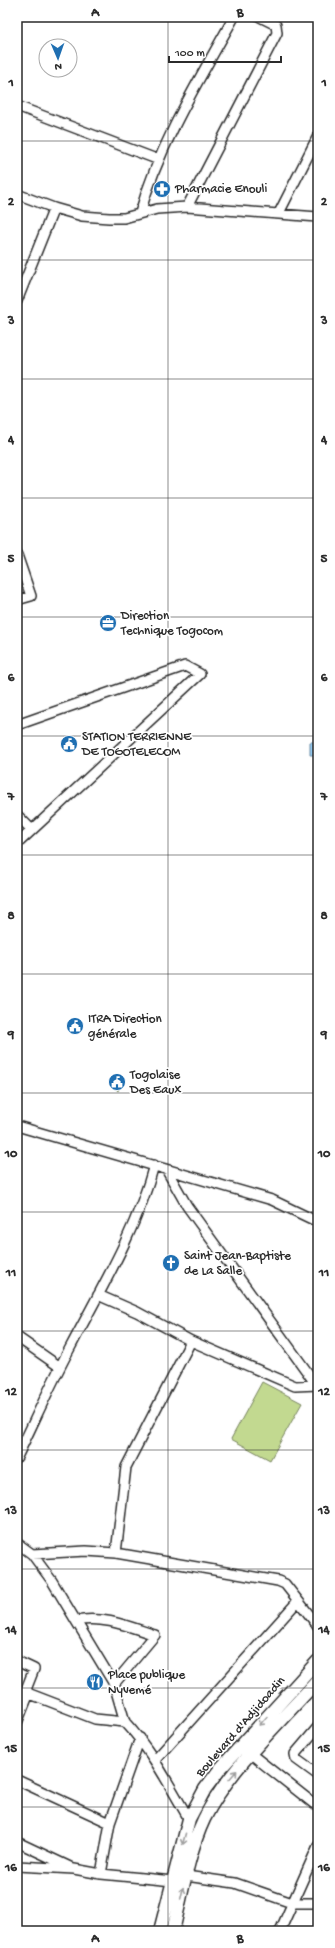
<svg xmlns="http://www.w3.org/2000/svg" width="335" height="1948" font-family="'Gochi Hand',sans-serif">
<rect width="100%" height="100%" fill="#fff"/>
<filter id="ink" filterUnits="userSpaceOnUse"><feTurbulence type="fractalNoise" baseFrequency=".025" numOctaves="2"/><feDisplacementMap in="SourceGraphic" scale="8" xChannelSelector="R" yChannelSelector="G"/><feConvolveMatrix kernelMatrix="1 2 1 2 8 2 1 2 1" color-interpolation-filters="sRGB"/></filter>
<g filter="url(#ink)">
<path fill="#c2d990" stroke="#76825e" d="M113,1078H122L118,1091L112,1084Z
M262,1382L302,1403L270,1460L231,1439Z"/>
<path fill="#93c9f1" stroke="#698aa2" d="M310,742H315V755H310Z"/>
<g fill="none" stroke-linecap="round" stroke-linejoin="round">
<g stroke="#2b2b2b" stroke-width="12">
<path id="street" d="M17,106L159,160
M17,194L54,208L82,216L109,218H124L157,209L187,207L318,217
M187,207L277,33L276,25L260,17
M140,213C160,143 199,80 234,17
M279,213L318,136
M17,301L54,208
M17,555L31,596L17,600
M17,725L185,666L200,674L17,844
M17,815L31,829
M17,1126L272,1200L318,1222
M166,1169L187,1206L318,1387
M98,1295L137,1312L191,1341L295,1386L318,1385
M17,1337L60,1367
M17,1457C35,1420 51,1383 70,1348C101,1289 137,1229 154,1165
M17,1543L32,1554L52,1581L76,1621L114,1684L125,1722
M116,1553L126,1467L191,1341
M32,1554L86,1551L116,1553L278,1581L285,1584L318,1626
M76,1621C103,1615 130,1627 155,1635L114,1684
M17,1661L34,1669L25,1692
M17,1692H25L95,1719L125,1722C152,1751 169,1785 189,1819
M17,1723L29,1693
M318,1727L295,1754L296,1759L318,1775
M247,1748L251,1754L318,1807
M155,1760L298,1601
M17,1780L110,1823
M17,1842L70,1867
M17,1866L74,1869L101,1874L173,1881
M101,1874L110,1823L140,1738
M186,1876L235,1883L292,1903H318
M280,1931L318,1846"/>
</g>
<g stroke="#2b2b2b" stroke-width="15">
<path id="secondary" d="M160,1931L189,1819L205,1789L220,1769L318,1661
M173,1931C182,1894 188,1853 204,1819C228,1770 281,1721 318,1680"/>
</g>
<use href="#street" stroke="#fff" stroke-width="9"/>
<use href="#secondary" stroke="#fff" stroke-width="12"/>
</g>
<defs><path id="oneway-shaft" d="M-6 0H5M1.5-3L5.5 0L1.5 3" fill="none" stroke-width="1.6" stroke-linecap="round" stroke-linejoin="round"/></defs>
<g stroke="#a0a0a0">
<use href="#oneway-shaft" transform="translate(263 1721) rotate(132)"/>
<use href="#oneway-shaft" transform="translate(233 1775) rotate(-49)"/>
<use href="#oneway-shaft" transform="translate(184 1839) rotate(105)"/>
<use href="#oneway-shaft" transform="translate(182 1893) rotate(-77)"/>
</g>
</g>
<path fill="none" stroke="#2b2b2b" stroke-width="1" stroke-opacity="0.55" d="M168,17V1931M17,141H318M17,260H318M17,379H318M17,498H318M17,617H318M17,736H318M17,855H318M17,974H318M17,1093H318M17,1212H318M17,1331H318M17,1450H318M17,1569H318M17,1688H318M17,1807H318"/>
<defs>
<g id="pharmacy-disc" transform="scale(0.9)"><circle r="9.5" fill="#1f6fb2" stroke="#fff"/><path d="M-2-6h4v4h4v4h-4v4h-4v-4h-4v-4h4Z" fill="#fff"/></g>
<g id="office-disc" transform="scale(0.9)"><circle r="9.5" fill="#1f6fb2" stroke="#fff"/><path d="M-6-3h4V-5.5h4V-3h4V5H-6ZM-1-4.5V-3h2v-1.5ZM-6 0V1H6V0Z" fill="#fff"/></g>
<g id="civic-disc" transform="scale(0.9)"><circle r="9.5" fill="#1f6fb2" stroke="#fff"/><path d="M-.6-6.5H3V-4.5H.6V-3L4-1V1h2V6H-6V1h2V-1L-.6-3ZM-1.2 2.5V6h2.4V2.5Z" fill="#fff"/></g>
<g id="church-disc" transform="scale(0.9)"><circle r="9.5" fill="#1f6fb2" stroke="#fff"/><path d="M-1.2-6h2.4v3.5h3.3v2.4h-3.3V6h-2.4V-.1h-3.3v-2.4h3.3Z" fill="#fff"/></g>
<g id="restaurant-disc" transform="scale(0.9)"><circle r="9.5" fill="#1f6fb2" stroke="#fff"/><path d="M-5-6h1v4h1v-4h1v4h1v-4h1v5L-1.5 .5V6h-2V.5L-5-1ZM5-6V6H3V1.5H1.5Q1.5-4 5-6Z" fill="#fff"/></g>
</defs>
<g fill-rule="evenodd">
<use href="#pharmacy-disc" x="162" y="189"/>
<use href="#office-disc" x="108" y="623"/>
<use href="#civic-disc" x="69" y="744"/>
<use href="#civic-disc" x="75" y="1026"/>
<use href="#civic-disc" x="117" y="1082"/>
<use href="#church-disc" x="171" y="1263"/>
<use href="#restaurant-disc" x="95" y="1682"/>
</g>
<g text-anchor="middle" dominant-baseline="central" stroke-width="3.5" stroke-linejoin="round" paint-order="stroke">
<g font-size="13" fill="#2b2b2b" stroke="#fff" text-anchor="start">
<text x="175" y="189">Pharmacie Enouli</text>
<text x="121" y="616">Direction<tspan x="121" dy="15">Technique Togocom</tspan></text>
<text x="82" y="737">STATION TERRIENNE<tspan x="82" dy="15">DE TOGOTELECOM</tspan></text>
<text x="88" y="1019">ITRA Direction<tspan x="88" dy="15">générale</tspan></text>
<text x="130" y="1075">Togolaise<tspan x="130" dy="15">Des Eaux</tspan></text>
<text x="184" y="1256">Saint Jean-Baptiste<tspan x="184" dy="15">de La Salle</tspan></text>
<text x="108" y="1675">Place publique<tspan x="108" dy="15">Nyvemé</tspan></text>
</g>
<g font-size="13" fill="#2b2b2b" stroke="#fff">
<text transform="translate(241 1727) rotate(-49)">Boulevard d'Adjidoadin</text>
</g>
</g>
<rect width="335" height="1948" fill="none" stroke="#fff" stroke-width="44"/>
<g transform="translate(58 58) rotate(178)"><circle r="19" fill="#ffffff" stroke="#aaaaaa"/>
<path d="M0-3L7 15L0 10L-7 15Z" fill="#1f6fb2"/>
<text y="-6" font-size="11" font-weight="bold" text-anchor="middle" fill="#2b2b2b">N</text>
</g>
<path d="M169 56v6h112v-6" fill="none" stroke="#2b2b2b" stroke-width="2"/>
<text x="175" y="56" font-size="12" fill="#2b2b2b" stroke="#ffffff" stroke-width="3" paint-order="stroke">100 m</text>
<rect x="22" y="22" width="291" height="1904" fill="none" stroke="#2b2b2b" stroke-width="1.5"/>
<g font-size="13" text-anchor="middle" font-weight="bold" fill="#2b2b2b">
<text x="95" y="16">A</text>
<text x="240" y="16">B</text>
<text x="11" y="86">1</text>
<text x="324" y="86">1</text>
<text x="11" y="205">2</text>
<text x="324" y="205">2</text>
<text x="11" y="324">3</text>
<text x="324" y="324">3</text>
<text x="11" y="443">4</text>
<text x="324" y="443">4</text>
<text x="11" y="562">5</text>
<text x="324" y="562">5</text>
<text x="11" y="681">6</text>
<text x="324" y="681">6</text>
<text x="11" y="800">7</text>
<text x="324" y="800">7</text>
<text x="11" y="919">8</text>
<text x="324" y="919">8</text>
<text x="11" y="1038">9</text>
<text x="324" y="1038">9</text>
<text x="11" y="1157">10</text>
<text x="324" y="1157">10</text>
<text x="11" y="1276">11</text>
<text x="324" y="1276">11</text>
<text x="11" y="1395">12</text>
<text x="324" y="1395">12</text>
<text x="11" y="1514">13</text>
<text x="324" y="1514">13</text>
<text x="11" y="1633">14</text>
<text x="324" y="1633">14</text>
<text x="11" y="1752">15</text>
<text x="324" y="1752">15</text>
<text x="11" y="1871">16</text>
<text x="324" y="1871">16</text>
<text x="95" y="1942">A</text>
<text x="240" y="1942">B</text>
</g>
</svg>
